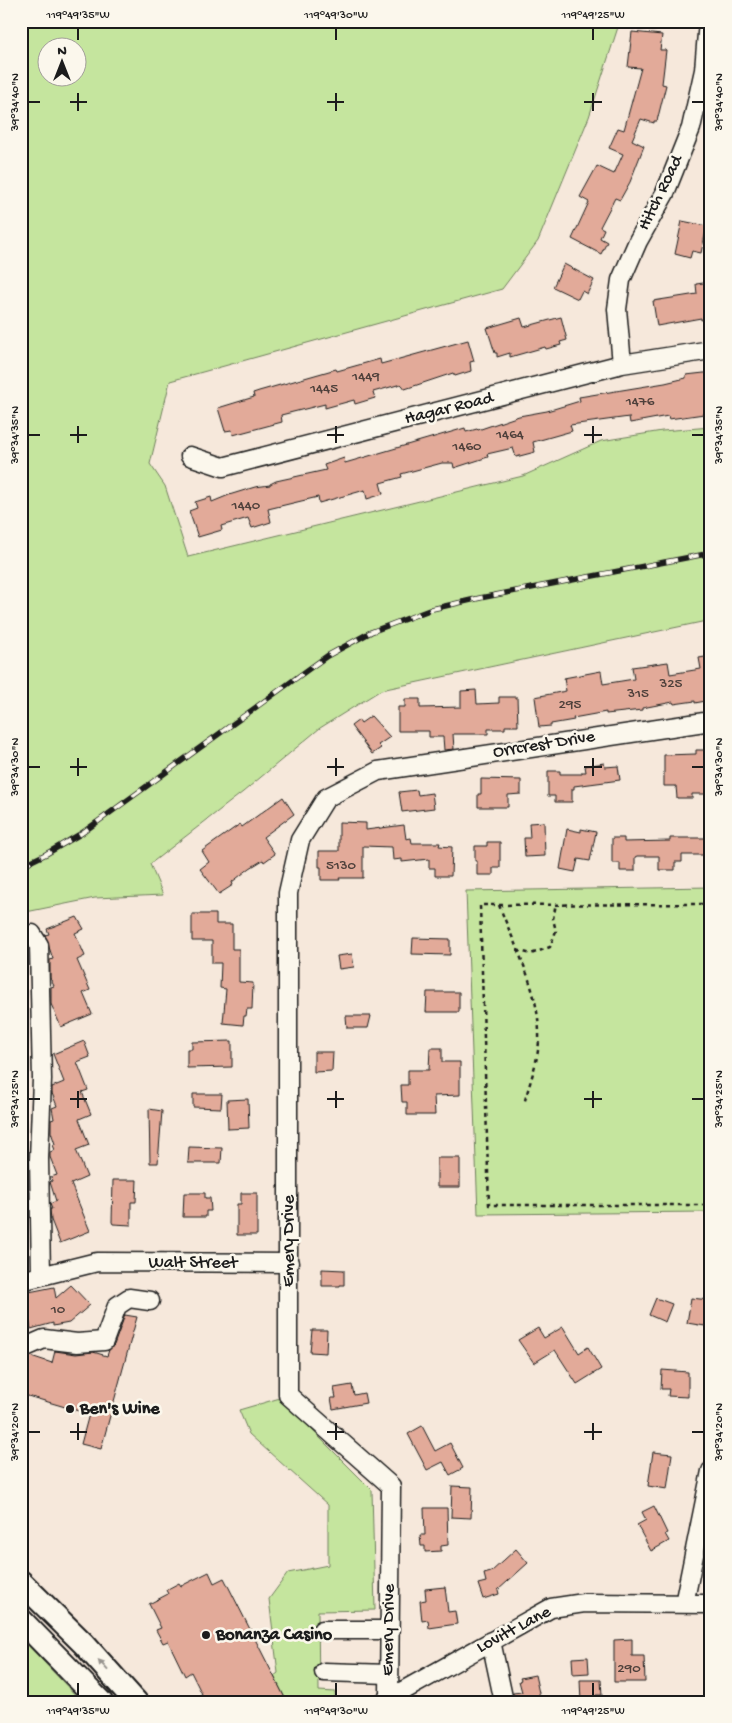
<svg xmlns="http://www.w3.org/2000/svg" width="732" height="1723" font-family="'Gochi Hand',sans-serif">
<rect width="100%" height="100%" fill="#f6e8db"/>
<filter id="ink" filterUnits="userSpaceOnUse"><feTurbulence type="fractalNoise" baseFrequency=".02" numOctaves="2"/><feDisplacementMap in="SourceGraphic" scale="10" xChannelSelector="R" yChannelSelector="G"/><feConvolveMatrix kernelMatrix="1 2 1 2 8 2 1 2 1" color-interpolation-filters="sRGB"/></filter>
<g filter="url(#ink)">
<path fill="#c5e59e" stroke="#70805d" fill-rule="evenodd" d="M21,21H620L589,117L538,241L502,289L170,381L150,464L165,486L188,557L523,476L601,441L662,431L711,427V620L381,690L320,728L243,792L150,864L163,895L95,898L21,913ZM48,48H78V78H48Z
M711,887V1212L478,1214L466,891Z
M280,1398L372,1490L375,1610L318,1611L319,1691L335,1692V1702H287L274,1676L278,1673L269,1599L288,1573L328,1565V1505L249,1434L239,1410Z
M21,1638L82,1702H31L21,1689Z"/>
<path fill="#e2aa99" stroke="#1c1c1c" d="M632,32L662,35L660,50H666L662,84L666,85L657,121H654V123L641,119L632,140L644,146L630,182L620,200L615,198L600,227L604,229L600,238L607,242L601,254L572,239L589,202L580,197L597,166L614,174L623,154L609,148L618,128L624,130L641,68L628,67Z
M682,221L707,226L701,253L692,251L690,258L675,254Z
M564,264L594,280L587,294L582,291L578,299L553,287Z
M711,282V318L701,320V318L657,326L653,301L697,294L696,284Z
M561,317L567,340L560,342L561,345L546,349L545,347L510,357V353L497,357V353H495L487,328L521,318L524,327Z
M468,340L474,361L470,362L471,371L455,376L453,373L405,389L403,386L401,384L373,392L375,398L355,404L354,400L325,408V404L281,415L282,422L233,435L232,430L225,431L218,408L254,397L253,393L259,391L336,369L337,371L380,359L381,364Z
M704,373H711V413L669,419L668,416L630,423L629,417L570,425L572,431L533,442L535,452L516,457L513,448L487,454L488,457L454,468L453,463H442L401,474L402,477L380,483L383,494L367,499L365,490L319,503L318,497L268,509L271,522L252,528L248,518L221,526L222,530L198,537L189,511L197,508L195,502L211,497L212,502L229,495L255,487L270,485V484L276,481L326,470L324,465L344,458L345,463L465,428L466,432L477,429L478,430L519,416L547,411L580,401L579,397L665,383L686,378V375Z
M711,656V700L695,703V701L674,704L673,702L642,708V710L606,714V712L573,718L574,720L551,724V726L539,727L535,697L566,691L564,678L601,671L603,684L634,679L632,667L668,662L670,674L701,669L699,658Z
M476,690L477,704L499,703V697H517L518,726H505V729H488V734H453L454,749L444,750L443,737H429V731H398V707H405V699H420V708L461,707V691Z
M371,716L390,737L378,745L381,748L372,754L351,726L359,720L361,723Z
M696,750H711V794H692V798H677L676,786H664V755L696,754Z
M604,763L605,767L618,766L620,780L574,786V789H572V802H555V796H548V771H560V774H582V772H586L585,766Z
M481,779L521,780V794L508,795V807H478V794H481Z
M417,790L418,795L432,793L434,808L402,812L399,792Z
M283,797L294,814L263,837L275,854L264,862L263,860L250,868L232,882L233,885L219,894L200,869L209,862L202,851L240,824L242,827Z
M339,822L366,823V830L404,825L406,839L411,838L412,843H440L439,846L452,847L451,876H435V868H429V859L402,862V859L393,860L392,847L363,846V878H339L340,880H321V867H319V851H339Z
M544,822L545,856L525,857L524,838H530L529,823Z
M567,829L581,832V829L596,832L590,861L578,859L575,872L560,869Z
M612,838H624V842L670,841V838H711V855H682V862H675V870H659V856H637L635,857V871H620V863H612Z
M487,842H500V868H493V875H477V861H475V846H487Z
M192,914H216V924H232V949H239V982L253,983L252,1009H247L246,1016H244L243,1025L223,1023L226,989L220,988L221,963H212V941H192Z
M77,917L84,929L75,933L85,956L77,960L90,990L83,993L92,1014L61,1027L51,1004V987L54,986L50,978V960L53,959L45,935L49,934L47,929Z
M413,938L450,939V955L412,954Z
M352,954L354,967L339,969L337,956Z
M427,992H459V1012H426Z
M346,1016H371L368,1028H347Z
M84,1041L90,1057L77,1062L88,1090L82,1092L91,1114L79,1119L89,1145L76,1150L87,1177L71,1184L90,1231L60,1243L51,1220L50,1209H52L50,1204L56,1201L50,1182L52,1181L51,1177L57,1175L50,1157V1152L55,1150L53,1145L55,1144L51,1132V1120L54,1119L52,1108L57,1106L52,1093V1087L64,1082L53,1054Z
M232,1041V1067L187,1068V1049H192V1042Z
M430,1048H442V1062H460V1095L434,1096L435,1115H407V1102H402L401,1085H408V1070H429Z
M314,1052H333L332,1071L314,1072Z
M193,1094H222L221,1108L193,1107Z
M248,1099L249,1128L228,1129L227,1100Z
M149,1109L162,1111L158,1163H150Z
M189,1147L222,1148L221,1163H188Z
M437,1158H460V1187H437Z
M113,1180H137L136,1202H131V1225L113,1224L112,1222Z
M184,1193H205V1198H210L211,1211H206V1217H183Z
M241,1193H257V1235H237V1204H241Z
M322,1269L344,1270V1285H340V1286H322Z
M71,1285L90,1305L69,1323L53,1326V1323L31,1329L24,1293L54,1287L56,1298Z
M656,1298L672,1304L665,1322L649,1315Z
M691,1298L709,1300L705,1326L687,1323Z
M125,1315L137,1317L101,1449L81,1444L89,1414L21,1394V1359L31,1356L52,1363L55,1351L76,1354L93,1352L107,1356L109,1350L114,1345Z
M563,1327L579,1353L588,1347L601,1369L577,1384L555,1350L534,1363L518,1340L538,1328L544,1338Z
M312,1330H327L326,1353L310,1352Z
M662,1370L688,1372V1397L668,1396L669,1389H661Z
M352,1385L354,1395L364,1393L366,1403L333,1409L331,1398H336L334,1388Z
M422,1426L435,1451L450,1443L463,1468L450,1475L443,1462L427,1470L408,1434Z
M653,1452L672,1454L667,1489L648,1486Z
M452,1486L472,1487L471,1518L451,1517Z
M654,1506L667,1533L665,1534L669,1541L651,1551L637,1525L646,1520L642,1512Z
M424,1508H447L448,1545L441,1546V1551L425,1552V1546H421L420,1535H425Z
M516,1549L528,1563L498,1590L499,1594L483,1599L478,1584L486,1582L484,1574L491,1572Z
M209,1572L214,1583L224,1578L287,1702H188L202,1694L191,1672L185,1676L168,1641L163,1643L156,1630L161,1628L149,1604L168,1594L166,1590L179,1583L181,1586Z
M445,1587L448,1612L455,1611L457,1624L429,1628L428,1620L422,1621L420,1601L426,1600L425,1589Z
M632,1639V1656H644L645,1682H614V1640Z
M588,1657L589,1673L573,1674L572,1658Z
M535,1675L541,1702H514L513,1693L522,1692L519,1681L521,1680L520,1678Z
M580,1680H601L602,1695H596V1702H581Z"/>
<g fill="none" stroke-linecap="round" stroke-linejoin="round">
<g stroke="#1c1c1c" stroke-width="21">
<path id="minor" d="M622,364L617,309L621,280L638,241L665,193L691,128L704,70L708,21
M190,456L223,467L622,364L711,350
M21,936L32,934L39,945L42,1079L39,1159L41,1276
M21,1281L97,1262L289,1263
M21,1349L44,1339L77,1343L104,1341L117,1306L129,1298L150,1301
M684,1604L711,1471
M322,1630H389
M491,1641L504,1702
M324,1672L389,1674
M389,1698L391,1486L288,1395V893L300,840L326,798L378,771L711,721
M383,1702L551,1608L584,1603L711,1604"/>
</g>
<g stroke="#1c1c1c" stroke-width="26">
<path id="major" d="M21,1582L84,1644L136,1702
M21,1620L101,1702"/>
</g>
<path stroke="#1c1c1c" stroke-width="2.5" stroke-dasharray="4 4" stroke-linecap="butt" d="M711,904L480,905L489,1205H711
M499,905C515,947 538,987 539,1033C540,1057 530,1081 524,1104
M517,950L531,954L550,947L556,931L553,919L556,904
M21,1689L31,1702"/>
<use href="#minor" stroke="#fbf7ec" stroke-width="18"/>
<use href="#major" stroke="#fbf7ec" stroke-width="22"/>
<g stroke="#1c1c1c" stroke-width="5.5">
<path id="rail" d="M21,866L46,854L82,833L306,671L327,656L371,632L432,609L480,598L711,553"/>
</g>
<use href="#rail" stroke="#fbf7ec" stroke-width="4" stroke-dasharray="11" stroke-linecap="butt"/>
</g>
<defs><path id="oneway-solid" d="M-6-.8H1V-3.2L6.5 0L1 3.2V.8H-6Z" transform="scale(1.25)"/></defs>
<use fill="#97948e" href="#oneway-solid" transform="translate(103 1665) rotate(-132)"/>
</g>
<path fill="none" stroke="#1c1c1c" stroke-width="2" d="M78,28V40M336,28V40M593,28V40M78,93V111M336,93V111M593,93V111M28,102H40M70,102H87M327,102H344M584,102H602M692,102H704M78,426V443M336,426V443M593,426V443M28,435H40M70,435H87M327,435H344M584,435H602M692,435H704M78,758V776M336,758V776M593,758V776M28,767H40M70,767H87M327,767H344M584,767H602M692,767H704M78,1091V1108M336,1091V1108M593,1091V1108M28,1099H40M70,1099H87M327,1099H344M584,1099H602M692,1099H704M78,1423V1440M336,1423V1440M593,1423V1440M28,1432H40M70,1432H87M327,1432H344M584,1432H602M692,1432H704M78,1683V1696M336,1683V1696M593,1683V1696"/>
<g fill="#1c1c1c" stroke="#fbf7ec" stroke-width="2">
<circle cx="70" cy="1409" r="5"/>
<circle cx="206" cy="1635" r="5"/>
</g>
<g text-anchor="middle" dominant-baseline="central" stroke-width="5" stroke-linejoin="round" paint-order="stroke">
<g font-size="15" fill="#4e403b">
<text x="366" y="377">1449</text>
<text x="324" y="389">1445</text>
<text x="640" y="402">1476</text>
<text x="510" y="435">1464</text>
<text x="467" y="447">1460</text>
<text x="246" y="506">1440</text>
<text x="671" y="684">325</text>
<text x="638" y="694">315</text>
<text x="570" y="705">295</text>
<text x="341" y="866">5130</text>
<text x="58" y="1310">10</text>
<text x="629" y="1669">290</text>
</g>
<g font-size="18" fill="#1c1c1c" stroke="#fbf7ec">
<text transform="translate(661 193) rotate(-64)">Hitch Road</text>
<text transform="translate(449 409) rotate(-14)">Hagar Road</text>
<text transform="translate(544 745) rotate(-9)">Orrcrest Drive</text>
<text transform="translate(289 1241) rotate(-90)">Emery Drive</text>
<text x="193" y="1263">Walt Street</text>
<text transform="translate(389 1630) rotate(-89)">Emery Drive</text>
<text transform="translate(514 1630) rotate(-28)">Lovitt Lane</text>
</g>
<g font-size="18" font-weight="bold" fill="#1c1c1c" stroke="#fbf7ec" text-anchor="start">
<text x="80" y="1409">Ben's Wine</text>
<text x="216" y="1635">Bonanza Casino</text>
</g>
</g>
<rect width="732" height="1723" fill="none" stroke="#fbf7ec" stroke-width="55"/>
<g transform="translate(62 62)"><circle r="24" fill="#fbf7ec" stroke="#a29f99"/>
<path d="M0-4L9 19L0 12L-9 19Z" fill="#1c1c1c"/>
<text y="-8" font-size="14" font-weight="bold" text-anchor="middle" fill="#1c1c1c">N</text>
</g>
<rect x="28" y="28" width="676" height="1668" fill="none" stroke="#1c1c1c" stroke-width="2"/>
<g font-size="12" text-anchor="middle" fill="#1c1c1c">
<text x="78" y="18">119°49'35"W</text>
<text x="336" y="18">119°49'30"W</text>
<text x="593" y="18">119°49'25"W</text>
<text transform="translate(14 102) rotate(-90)" y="4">39°34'40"N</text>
<text transform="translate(718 102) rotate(-90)" y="4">39°34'40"N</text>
<text transform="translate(14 435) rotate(-90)" y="4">39°34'35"N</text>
<text transform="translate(718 435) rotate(-90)" y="4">39°34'35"N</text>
<text transform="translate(14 767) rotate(-90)" y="4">39°34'30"N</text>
<text transform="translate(718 767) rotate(-90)" y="4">39°34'30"N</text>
<text transform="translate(14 1099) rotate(-90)" y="4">39°34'25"N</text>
<text transform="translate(718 1099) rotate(-90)" y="4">39°34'25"N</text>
<text transform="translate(14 1432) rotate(-90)" y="4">39°34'20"N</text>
<text transform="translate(718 1432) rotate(-90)" y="4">39°34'20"N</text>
<text x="78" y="1714">119°49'35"W</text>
<text x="336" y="1714">119°49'30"W</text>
<text x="593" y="1714">119°49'25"W</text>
</g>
</svg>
